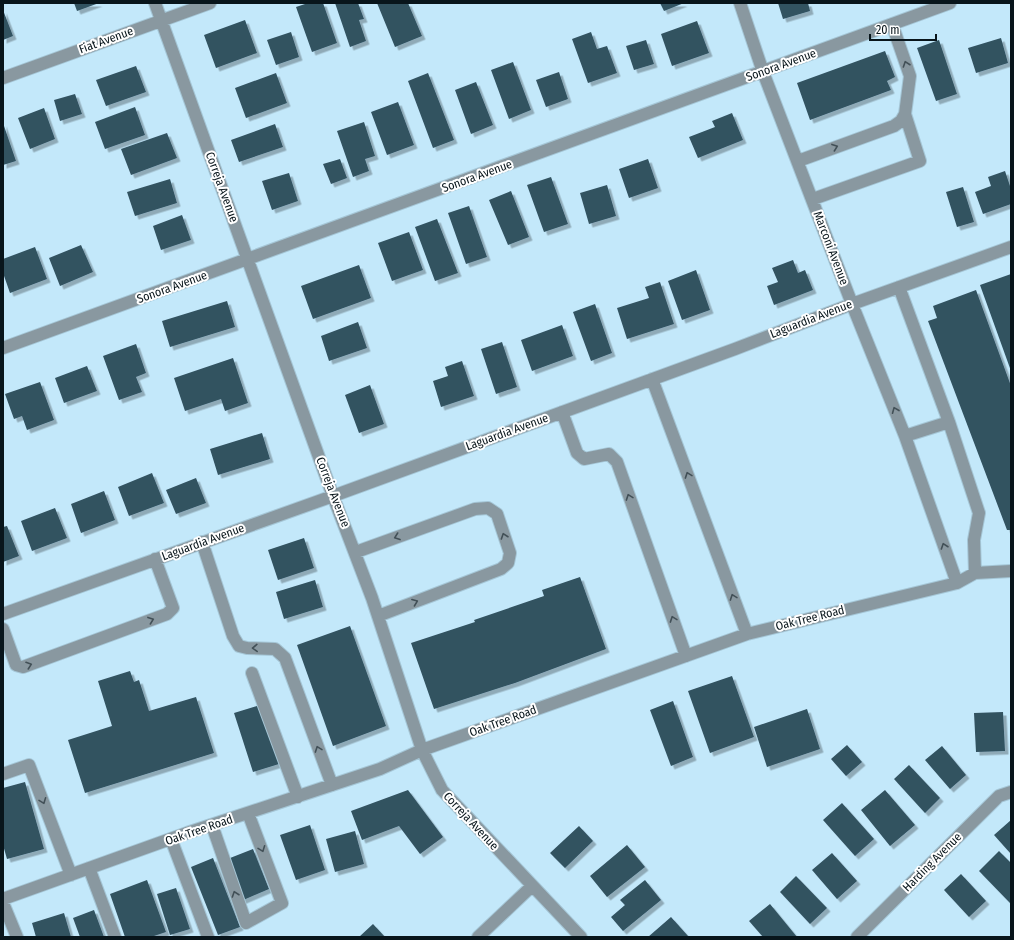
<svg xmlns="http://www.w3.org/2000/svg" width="1014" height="940" font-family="'Fira Sans Condensed',sans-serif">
<defs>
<filter id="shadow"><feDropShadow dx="3.5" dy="3.5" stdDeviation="0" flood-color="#0004"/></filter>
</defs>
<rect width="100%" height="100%" fill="#c3e8fa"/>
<path fill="#325261" filter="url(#shadow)" d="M74,3H99L77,11Z
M308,3H323L337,43L312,52L296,7Z
M335,3H358L364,19L359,20L366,41L350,47Z
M377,3H408L422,36L395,47Z
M660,3H684L664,11Z
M778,3H808L810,11L783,19Z
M3,10L13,36L3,40Z
M245,20L257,53L216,68L204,35Z
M697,21L709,53L672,66L661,34Z
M291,32L299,57L276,65L267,40Z
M591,32L597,49L607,46L617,73L588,83L572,39Z
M1001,38L1008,63L976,73L968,48Z
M646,40L654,64L634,70L626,46Z
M939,40L957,94L936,101L917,48Z
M885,51L895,77L887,81L891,90L810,120L797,83Z
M513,62L531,110L509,119L491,70Z
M136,66L146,92L106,106L96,80Z
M559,72L568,99L546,107L536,80Z
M276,73L287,103L246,118L235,88Z
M428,73L454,140L433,148L408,81Z
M476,82L493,125L471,134L455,90Z
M75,94L82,114L60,121L54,100Z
M398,102L414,145L387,155L371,112Z
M135,107L145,135L105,149L95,122Z
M44,108L55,139L30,149L18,118Z
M732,113L743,140L698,158L689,137L715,127L712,121Z
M364,122L375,156L365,159L369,171L353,177L337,131Z
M3,123L16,161L3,165Z
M275,124L283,147L239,162L231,140Z
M167,133L177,158L131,175L121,149Z
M340,159L347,178L331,184L323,164Z
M648,159L658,188L629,198L619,169Z
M1005,171L1011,189V204L983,214L975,192L991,186L988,177Z
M289,173L298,201L272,210L262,181Z
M551,177L568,224L544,232L527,185Z
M170,179L177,203L135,216L127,192Z
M607,185L616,216L589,224L580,193Z
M963,187L974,222L957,227L946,192Z
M511,191L529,237L508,245L489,200Z
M469,206L487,257L466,264L448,213Z
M182,215L191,240L161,250L153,226Z
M437,219L458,273L435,281L415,227Z
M409,232L423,270L392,281L378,243Z
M81,245L93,272L60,286L49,258Z
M35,247L47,279L10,293L3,273V259Z
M793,260L798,273L805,270L813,290L774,305L767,286L778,282L772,268Z
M359,265L371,298L313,319L301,286Z
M696,270L710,310L682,320L668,281Z
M1011,274V371L980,285Z
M660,282L674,324L627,339L617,308L649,298L645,287Z
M976,290L1011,386V530H1007L928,321L937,318L933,306Z
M227,301L235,327L170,347L162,321Z
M595,304L612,353L591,361L573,312Z
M358,322L367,348L329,361L321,336Z
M562,325L573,356L532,371L521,340Z
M502,342L517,387L496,394L481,349Z
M136,344L146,373L136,377L142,392L119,400L103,356Z
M233,358L248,403L225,411L221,399L185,411L174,378Z
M462,361L474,396L441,407L433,381L448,376L445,367Z
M87,366L97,391L64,403L55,378Z
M40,382L54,420L27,430L22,416L14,419L5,394Z
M370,385L384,424L359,433L345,395Z
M262,433L270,459L218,475L210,449Z
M152,473L164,503L129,516L118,487Z
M196,478L206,503L176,514L166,490Z
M104,491L115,520L81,533L71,504Z
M55,508L67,538L32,551L21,521Z
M7,526L19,556L3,562V527Z
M304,538L314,568L278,580L268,550Z
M580,577L606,649L515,683L434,709L411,643L475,622L474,620L544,596L542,590Z
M315,580L323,607L284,619L276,592Z
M350,626L386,726L333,746L297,645Z
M130,671L134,682L139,680L149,711L196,697L214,753L85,793L68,740L112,726L98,681Z
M732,676L754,737L710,753L688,691Z
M673,701L693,757L671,766L650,710Z
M260,705L279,764L253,772L234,713Z
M807,709L820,749L767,767L754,727Z
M1003,712L1005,751L976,752L974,713Z
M847,745L862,762L846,776L831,759Z
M942,746L966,775L950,789L925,760Z
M909,765L940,798L925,813L894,779Z
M25,782L44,849L7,859L3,845V788Z
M408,790L443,837L420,854L399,826L362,840L351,811Z
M885,790L915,825L890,846L861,810Z
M842,803L874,839L855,856L823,820Z
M1011,820V854L994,835Z
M310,825L325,870L296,880L280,835Z
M579,826L593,841L565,868L550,853Z
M355,831L364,864L335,872L326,839Z
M627,845L645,867L607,897L590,876Z
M253,849L269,889L241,901L225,860Z
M999,851L1011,863V904L979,871Z
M832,853L857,881L837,899L812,870Z
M213,858L240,927L218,935L191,867Z
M961,874L986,901L969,917L944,890Z
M796,876L827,908L810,924L780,892Z
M147,880L166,932L151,937H125L110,894Z
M645,880L661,900L623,931L611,917L625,905L620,900Z
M176,888L190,929L170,935L157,894Z
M770,904L797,937H763L749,921Z
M94,910L104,937H80L73,918Z
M64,913L71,937H36L32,923Z
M671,917L688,936L687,937H648Z
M373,924L385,937H359Z"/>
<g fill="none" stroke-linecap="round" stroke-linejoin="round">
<g stroke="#a5c6d6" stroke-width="14">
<path id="minor" d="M155,3L333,496L372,598L422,750L442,790L581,937
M740,3L763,72L852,304L905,436L957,583
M3,78L210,3
M798,161L894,126L901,121L905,114L910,76L892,24
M813,199L920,161L905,114
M899,287L949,422L979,513L974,540L975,573
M3,348L950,3
M652,379L747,634
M562,412L577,453L584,459L609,454L617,462L686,656
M905,436L949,422
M202,542L233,636L239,646L247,648L275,649L285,658L332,785
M356,552L475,509L488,508L497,514L510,553L508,563L501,569L378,616
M3,614L333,496L735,349L852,304L1011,247
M3,629L16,665L23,667L167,614L173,608L155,559
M252,673L298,797
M3,774L29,765L71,875
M212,825L246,923L282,903L248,813
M171,839L208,937
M89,868L115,937
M3,899L187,833L380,769L422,750L747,634L957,583L975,573L1011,571
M3,903L17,937
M478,937L532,886
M857,937L999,796L1011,792"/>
</g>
<use href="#minor" stroke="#8998a0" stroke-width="12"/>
</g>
<defs><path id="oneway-chevron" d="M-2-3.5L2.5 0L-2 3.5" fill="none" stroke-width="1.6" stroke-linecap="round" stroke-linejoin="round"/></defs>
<g stroke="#425057">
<use href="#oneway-chevron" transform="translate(906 64) rotate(-109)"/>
<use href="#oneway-chevron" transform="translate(835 147) rotate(-20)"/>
<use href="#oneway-chevron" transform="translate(895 410) rotate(-112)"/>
<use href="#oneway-chevron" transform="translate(688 475) rotate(-110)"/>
<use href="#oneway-chevron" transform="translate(629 497) rotate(-110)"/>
<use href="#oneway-chevron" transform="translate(504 536) rotate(-109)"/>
<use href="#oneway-chevron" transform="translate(397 537) rotate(160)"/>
<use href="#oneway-chevron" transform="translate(944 546) rotate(-109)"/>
<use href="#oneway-chevron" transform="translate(733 597) rotate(-110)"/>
<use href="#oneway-chevron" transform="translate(415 602) rotate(-21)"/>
<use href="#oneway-chevron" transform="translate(673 619) rotate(-110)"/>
<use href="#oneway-chevron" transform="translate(151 620) rotate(-20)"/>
<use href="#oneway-chevron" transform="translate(255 648) rotate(178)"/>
<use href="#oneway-chevron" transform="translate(29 665) rotate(-19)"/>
<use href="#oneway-chevron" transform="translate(318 749) rotate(-110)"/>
<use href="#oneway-chevron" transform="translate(43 801) rotate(69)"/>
<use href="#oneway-chevron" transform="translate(262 849) rotate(69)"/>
<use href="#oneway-chevron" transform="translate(235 894) rotate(-109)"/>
</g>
<g text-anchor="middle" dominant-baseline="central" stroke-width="4" stroke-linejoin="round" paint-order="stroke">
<g font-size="12" fill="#08151b" stroke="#fff">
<text transform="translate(106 40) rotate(-20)">Fiat Avenue</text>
<text transform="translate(781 65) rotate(-20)">Sonora Avenue</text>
<text transform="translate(477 176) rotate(-20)">Sonora Avenue</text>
<text transform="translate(222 187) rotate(70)">Correja Avenue</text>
<text transform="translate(831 248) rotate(69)">Marconi Avenue</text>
<text transform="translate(172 287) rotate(-20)">Sonora Avenue</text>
<text transform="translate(811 319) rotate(-21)">Laguardia Avenue</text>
<text transform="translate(507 432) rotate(-20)">Laguardia Avenue</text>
<text transform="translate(333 492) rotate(69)">Correja Avenue</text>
<text transform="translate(203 542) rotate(-20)">Laguardia Avenue</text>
<text transform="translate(810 618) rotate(-14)">Oak Tree Road</text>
<text transform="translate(503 721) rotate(-20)">Oak Tree Road</text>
<text transform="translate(471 821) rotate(47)">Correja Avenue</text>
<text transform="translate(199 830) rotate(-19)">Oak Tree Road</text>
<text transform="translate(932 862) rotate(-45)">Harding Avenue</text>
</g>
</g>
<rect width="1014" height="940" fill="none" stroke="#08151b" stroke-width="8"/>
<path d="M870 34v6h66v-6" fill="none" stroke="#08151b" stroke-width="2"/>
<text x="876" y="34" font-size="12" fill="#08151b" stroke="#ffffff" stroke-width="3" paint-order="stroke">20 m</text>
</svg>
